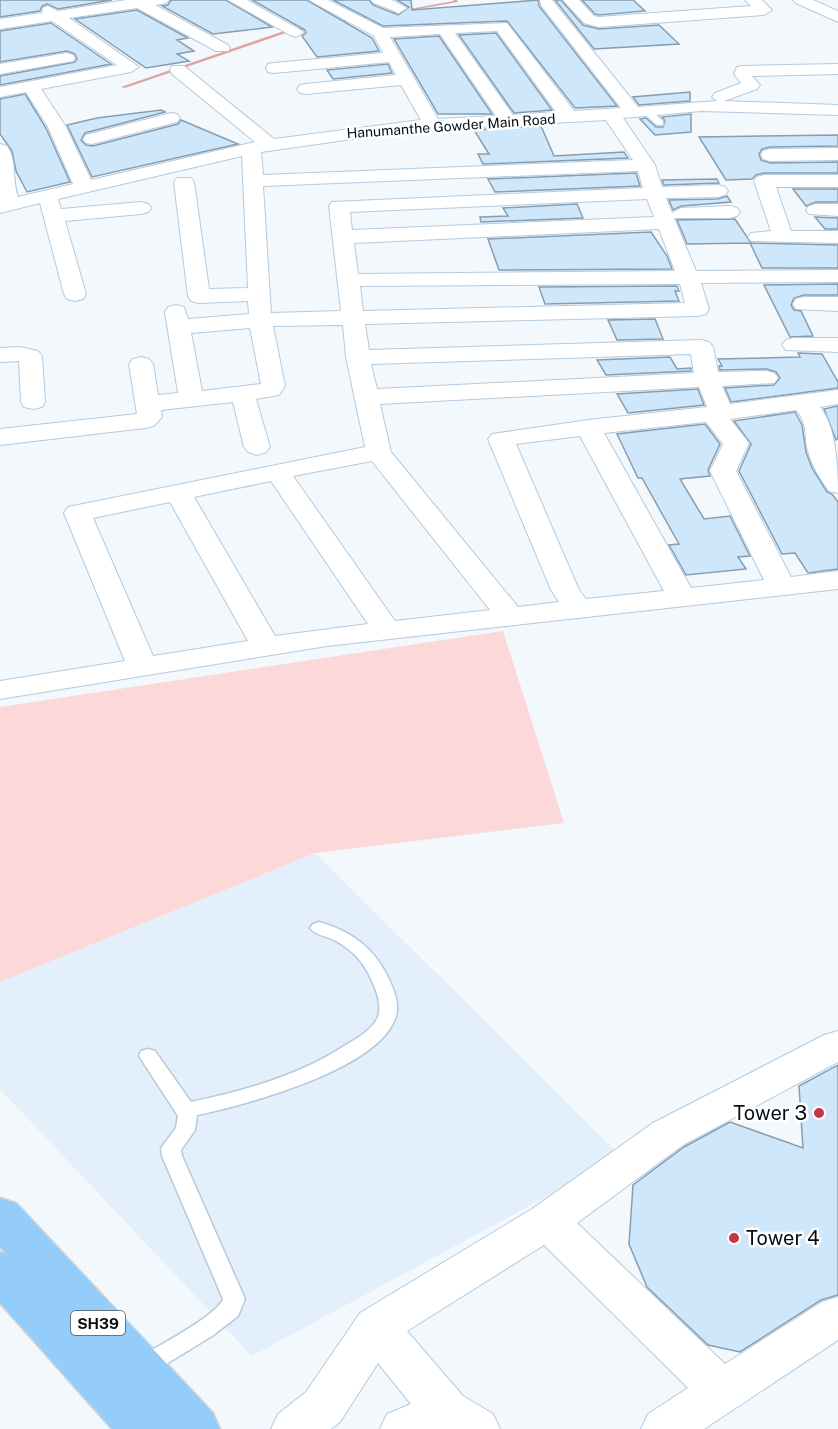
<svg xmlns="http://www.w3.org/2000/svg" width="838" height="1429" font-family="'Public Sans',sans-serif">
<rect width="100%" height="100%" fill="#f3f8fc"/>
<path fill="#e3effa" d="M315,853L621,1156L252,1356L0,1089V982Z"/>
<path fill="#fcd9d8" d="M503,631L564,823L315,853L0,982V707Z"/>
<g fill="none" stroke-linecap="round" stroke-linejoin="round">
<path fill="#dda4a3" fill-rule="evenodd" d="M453,0H457L458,2L333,24L331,23L454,1Z
M312,26L313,28L286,33L125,88L121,87L284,31Z"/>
</g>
<path fill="#cfe7fb" stroke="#879db0" stroke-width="1.5" d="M0,0H112L58,9L47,4L42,6L40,11L0,17Z
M171,0H226L272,27L213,34L162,6L168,5Z
M252,0H307L372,38L379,51L317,57L302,36L306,33L305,30Z
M333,0H369L373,5L398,15L409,7L397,0H411L412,10L538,0L539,6L617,106L575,108L507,21L383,26Z
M555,0H561L583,25L599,29L659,25L679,44L594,49Z
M582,0H633L645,11L599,15L595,14Z
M137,10L188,38L177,40L194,51L177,54L189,61L146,68L75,19Z
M51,23L111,64L0,85V76L75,62L77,59L75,54L67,51L0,62V31Z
M496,33L552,110L514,113L459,35Z
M439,36L492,114H438L394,39Z
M388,64L392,73L333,79L327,70Z
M690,92V101L639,105L633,97Z
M25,94L46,128L70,182L27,192L16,171L12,151L0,134V99Z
M161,110L165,112L85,133L81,140L86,145L93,146L178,124L181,120L238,144L92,177L67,125L97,118Z
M691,114V132L655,135L640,119L646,118L656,127H663L665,121L662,117Z
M541,126L554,156L624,152L628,158L483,164L478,154H489L474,130Z
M838,135V146L770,147L762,149L759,154L761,160L770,163L838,162V173H764L756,175L752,179L726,180L699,137Z
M636,173L640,186L495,192L488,179Z
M717,179L719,183L664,185L662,180Z
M793,189H838V202H816L806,206Z
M727,196L731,202L681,206L673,210L669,200L718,199Z
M577,204L583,218L481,222L480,217L508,216L503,208Z
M815,217L838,218V229H825Z
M735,219L751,243L838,245V268H762L750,243L687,244L677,220Z
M651,232L667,256L672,269L499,270L488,239Z
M838,284V295H804L794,298L791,305L794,310L801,311L813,336L790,337L764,285Z
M677,286L679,291H675L679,301L545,304L539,287Z
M655,319L663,339L617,340L608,320Z
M798,353L822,354L838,382V388L731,402L725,388L774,385L780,378L776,372L767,369L720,370L719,366H722L718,359L800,357Z
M670,357L677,369L691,368V371L606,375L597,360Z
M698,389L704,405L628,413L617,394Z
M838,406V439L836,440L824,409Z
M795,412L802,425L806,452L812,468L827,492L832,494L838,502V569L808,573L795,553L782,554L739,471L751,444L734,421Z
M705,424L720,444L708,470L710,476L680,479L704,519L730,516L750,556L738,557L746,569L686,575L669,545L679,544L642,478H638L617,434Z
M838,1065V1295L821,1300L740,1352L708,1345L647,1287L629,1244L633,1185L684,1147L730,1122L803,1148L799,1086Z"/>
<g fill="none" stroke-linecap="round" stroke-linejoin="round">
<g stroke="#b3cade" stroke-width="3">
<path id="lane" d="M643,109H649L663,121V125H657L643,113Z
M319,922C351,931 373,947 388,977C393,988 400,1003 396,1016C381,1069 245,1105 197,1115L195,1130L181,1150L182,1156L245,1299L238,1316L212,1336L150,1374L142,1377L134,1374L131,1367L134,1360C152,1350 218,1315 223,1299L162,1156L161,1148L176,1128L178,1116L139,1056L141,1051L148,1049L155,1051L191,1102C247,1090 301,1075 349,1043C359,1037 371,1030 377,1019C384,1005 374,984 367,971C360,958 348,947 334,940C326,936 315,935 310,928L313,924Z"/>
</g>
<g stroke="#b3cade" stroke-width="2">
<path id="street" d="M169,0L166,3L155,5L228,45L230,48L228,51H216L137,8L69,18L139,67L131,72L41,89L66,127L91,180L255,142L172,74L170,70L172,66H184L274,139L421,120L401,85L306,94L300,93L297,89L300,85L306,84L396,75L389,62L274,73L268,72L266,68L268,64L274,63L383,53L374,36L309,0H328L383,28L507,23L574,111L621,108L541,5L540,0H552L638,107L717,101L712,97L715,93L741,83L734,74L737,67L743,66L838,64V74L752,76L760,85L757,89L724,101L838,105V115L701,111L623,118L655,165L662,187L718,185L725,187L728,191L725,195L718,197L666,198L672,213L681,208L730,206L737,208L740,212L737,216L730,218H674L696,271L838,270V282L701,283L709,309L706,314L698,316L365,324L369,350L701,340L709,342L713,347L718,372L766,371L774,373L778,378L774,383L722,386L730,404L838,390V404L820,407C836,426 838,468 838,493L829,491C821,480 811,464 808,451C804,436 808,423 796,410L730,419L749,443L736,471L791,577L838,571V589L327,646L0,699V681L125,661L64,513L68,507L365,447L346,357L343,325L273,326L285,386L279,395L256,399L270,447L266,452L257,455L248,452L244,447L233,402L161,410L162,417L154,426L145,428L0,445V429L137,414L129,364L133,359L141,357L149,359L153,364L158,395L178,393L165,312L168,307L176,305L184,307L188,319L249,314L248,301L199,303L191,301L188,296L174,182L177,178H191L194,182L209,289L248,288L242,156L58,199L61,209L141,202L148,204L151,208L148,212L141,214L65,221L86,294L83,299L75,301L67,299L64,294L40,203L0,213V144L7,146C17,161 12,180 18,197L73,184L48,127L26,92L0,97V87L117,65L52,21L0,29V19L42,13L43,8L48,6L58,11L126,0ZM497,31L556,112L513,115L455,33ZM440,34L496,116L438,119L390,37ZM606,120L633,160L263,175L261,152L409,131ZM638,171L643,188L332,202L329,206L341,311L271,313L263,186ZM647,199L654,217L352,230L350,212ZM659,229L675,271L358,274L354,243ZM680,284L685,303L363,311L360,286ZM250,328L261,384L202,391L191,333ZM691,354L694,373L377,389L371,364ZM699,387L707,407L588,420L492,434L488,439L551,590L559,602L518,607L391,452L380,404ZM706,422L723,444L710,471L764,580L691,588L604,433ZM580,436L664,591L586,599L579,590L516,444ZM372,461L490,610L395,621L293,476ZM271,481L368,624L275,636L194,497ZM170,502L248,641L153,656L93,518Z
M228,0H247L304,32L296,37L290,35Z
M371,0H392L407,8L399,13L374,3Z
M563,0H579L594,16L599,17L751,6L745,0H762L772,10L764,15L599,27L584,23Z
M793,0H813L838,11V22L796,3Z
M67,53L73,55L75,58L73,61L0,74V64Z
M171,113L177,114L180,118L177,122L92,144L86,143L83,139L86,135Z
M838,148V160L770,161L763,159L761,155L763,151L770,149Z
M764,175H838V187H776L791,231H838V243L751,241L748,237L751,233L771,231L754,181L757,177Z
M816,204H838V216L809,214L806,210L809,206Z
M804,297H838V311L796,309L793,304L796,299Z
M794,338H838V352L786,350L782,345L786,340Z
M20,347L38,351L42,356L45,402L42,407L33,409L24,407L21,402L19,361L0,362V348Z
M838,1031V1062L683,1145L577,1223L725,1364L822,1302L838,1297V1340L704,1429H641L648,1414L688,1388L544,1245L407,1331L463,1396L493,1414L500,1429H380L387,1414L411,1404L378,1363L340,1422L331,1429H271L278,1414L306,1392L360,1313L532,1209L653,1123L824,1035Z"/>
</g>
<g stroke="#d2d4d5" stroke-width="3">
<path id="primary" d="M0,1198L16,1203L213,1413L220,1429H112L0,1303V1252L7,1254L0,1247Z"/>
</g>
<use href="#lane" fill="#fff" fill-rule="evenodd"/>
<use href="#street" fill="#fff" fill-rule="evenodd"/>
<use href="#primary" fill="#95cdfa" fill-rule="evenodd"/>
</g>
<g fill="#c53545" stroke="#fff" stroke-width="2">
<circle cx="819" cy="1113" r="6"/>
<circle cx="734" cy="1238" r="6"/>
</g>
<g text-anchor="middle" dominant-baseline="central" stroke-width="5" stroke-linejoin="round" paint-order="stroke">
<g font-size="14" fill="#060e14" stroke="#fff">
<text transform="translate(451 126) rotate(-4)">Hanumanthe Gowder Main Road</text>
</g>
<rect fill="#fff" stroke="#51565a" stroke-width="1.5" x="71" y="1311" width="54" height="24" rx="4.5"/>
<g font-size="15" font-weight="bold" fill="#060e14">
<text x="98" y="1323">SH39</text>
</g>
<g font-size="20" fill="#060e14" stroke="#fff" text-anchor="end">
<text x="807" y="1113">Tower 3</text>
<text x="746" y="1238" text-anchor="start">Tower 4</text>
</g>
</g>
</svg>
